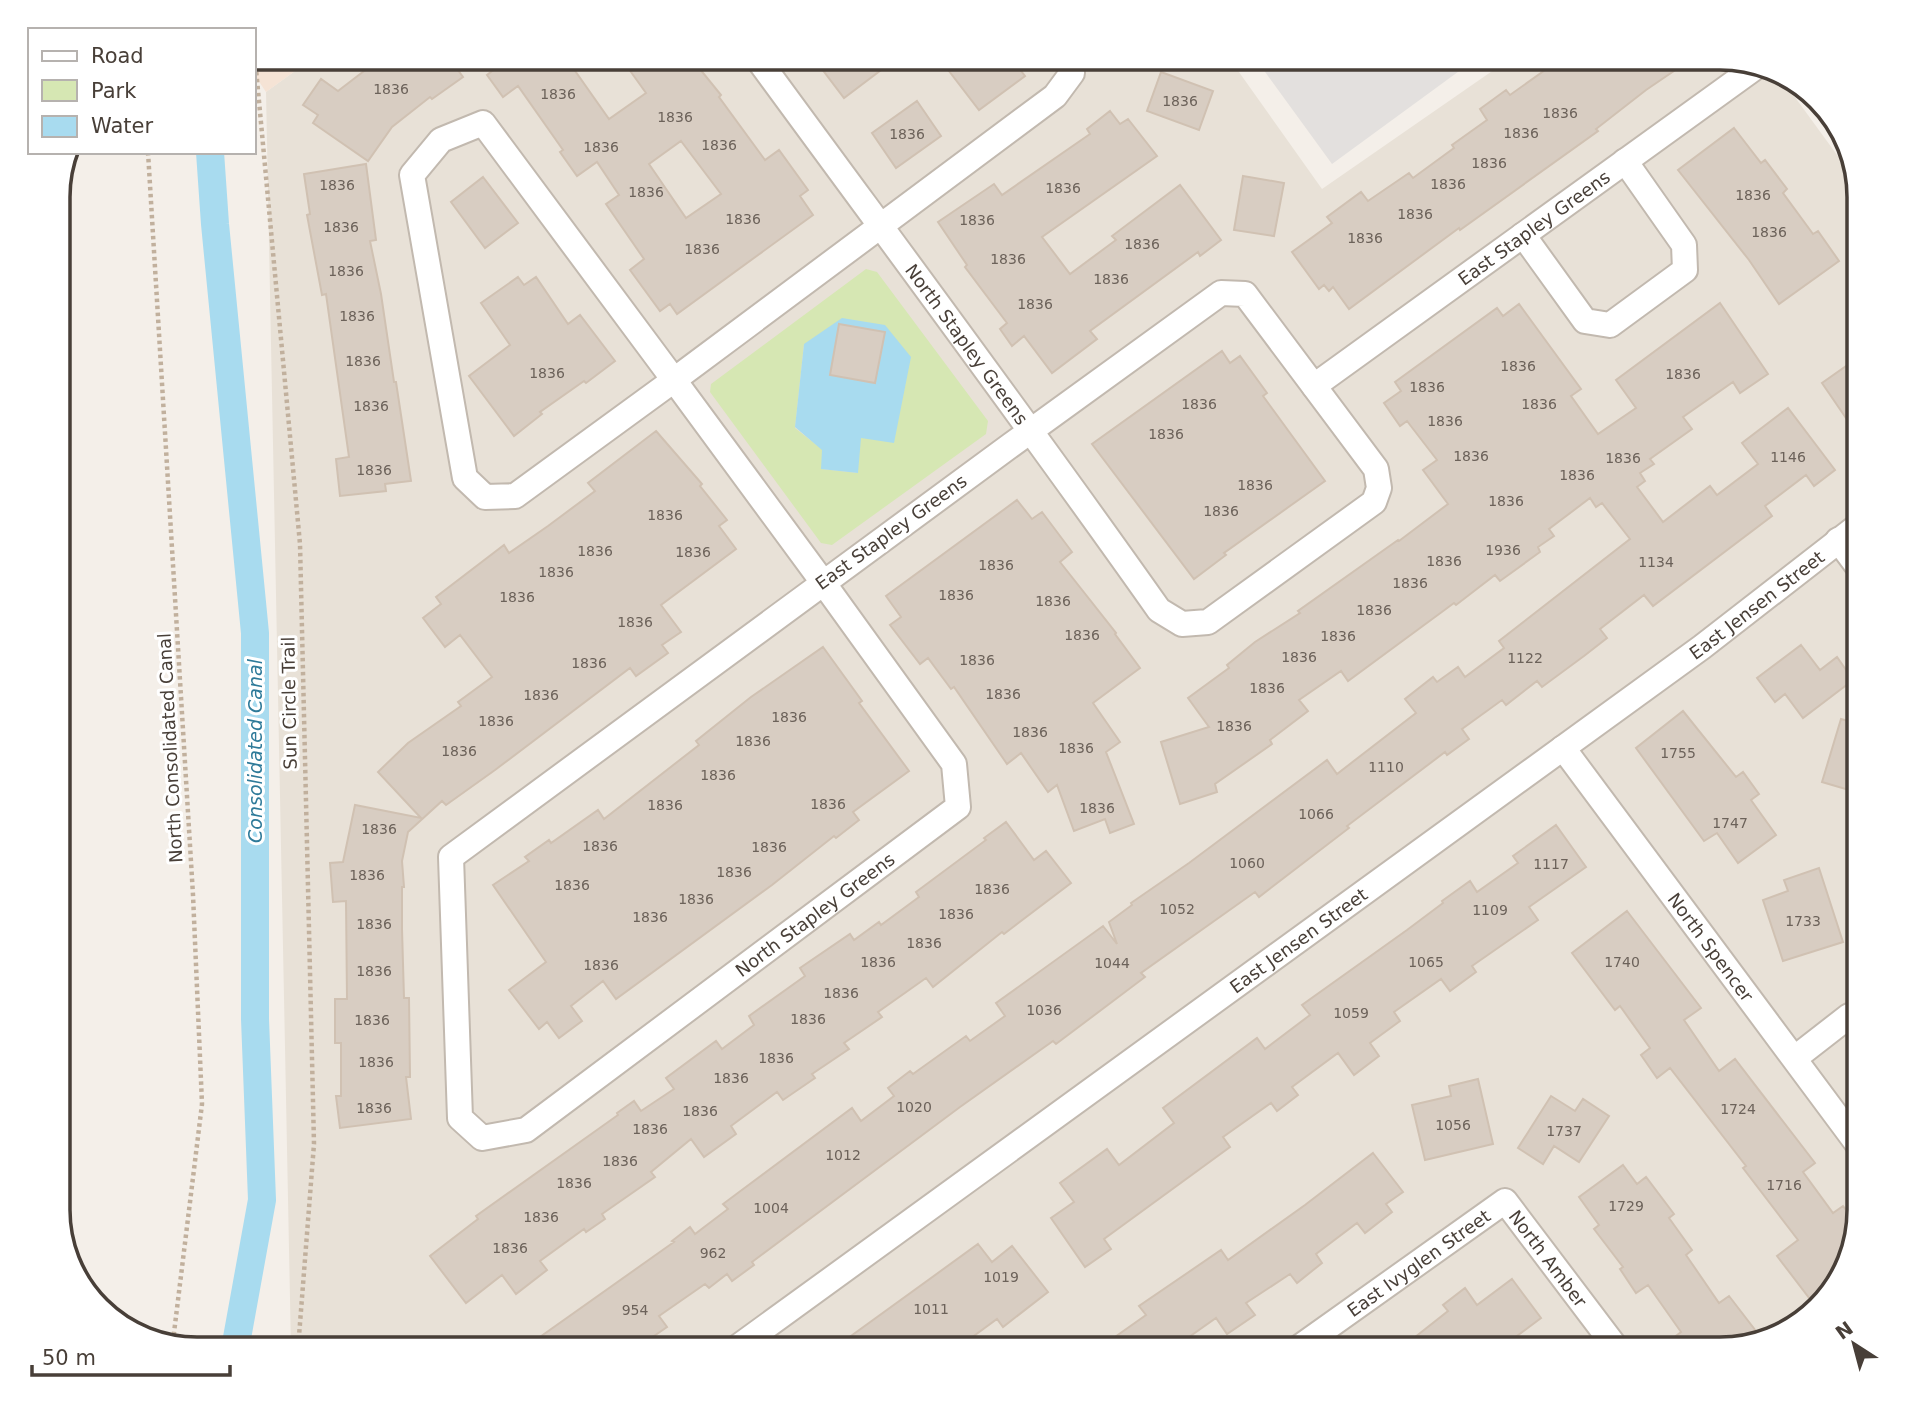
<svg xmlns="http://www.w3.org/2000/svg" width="1917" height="1407" font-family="'DejaVu Sans',sans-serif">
<rect width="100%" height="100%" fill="#f4efe9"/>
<path fill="#e8e1d7" d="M313,58H1229L1322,189L1511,58H1721L1781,78L1856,181L1859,196V1211L1831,1295L1782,1335L1720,1349H291L266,92Z"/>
<path fill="#f5e3d5" d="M255,58H313L266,92L256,77Z"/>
<path fill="#d6e7b3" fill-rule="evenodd" d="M866,269L877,272L988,421L986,434L832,545L821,543L710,392L711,384ZM804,344L858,473L822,469L823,450L795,428Z"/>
<path fill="#e3e0de" d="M1255,58H1477L1332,164Z"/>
<path fill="#a8dbef" d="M842,318L885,325L911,357L894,443L861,438L858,473L821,469L822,450L795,427L804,344Z"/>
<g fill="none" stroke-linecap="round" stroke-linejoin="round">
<path stroke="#a8dbef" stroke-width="28" d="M210,152L215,224L255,633V1019L262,1200L235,1349"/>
</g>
<path fill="#d8cdc2" stroke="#d0c1b2" stroke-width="2" fill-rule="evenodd" d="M381,58H449L463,77L432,99L430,97L392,127L368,161L313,123L318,115L303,105L321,79L338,91Z
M509,58H566L609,119L646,93L621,58H691L721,95L719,97L765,160L779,150L808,190L800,196L813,215L677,314L670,304L660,311L630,270L644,259L606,204L619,195L597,162L577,176L560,152L563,150L518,86L503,97L487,75ZM681,141L721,194L686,218L649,164Z
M816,58H897L844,98L822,69L824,68Z
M939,58H1011L1025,76L979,110Z
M1562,58H1693L1646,90L1596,129L1598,131L1460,230L1459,228L1349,309L1333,287L1329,291L1324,285L1319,289L1292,252L1332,223L1327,217L1361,192L1368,201L1409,173L1413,178L1454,148L1452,145L1487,120L1480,109L1506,90L1510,95Z
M1161,72L1213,91L1199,130L1147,111Z
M917,101L941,136L896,168L872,133Z
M1110,111L1120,124L1128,119L1157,156L1042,237L1070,274L1116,240L1112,236L1180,185L1221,240L1200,256L1198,252L1090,331L1097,339L1052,373L1024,336L1012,346L1000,329L1007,323L965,267L967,265L938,222L994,184L1002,195L1090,134L1087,129Z
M1734,128L1761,163L1765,160L1787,189L1783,193L1813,234L1818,231L1839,261L1779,304L1749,260L1678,170Z
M366,164L376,240L370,241L381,294L394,382H396L411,481L385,484L386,491L340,496L336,459L349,457L326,294L322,295L307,215L310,214L304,174Z
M1243,176L1284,183L1274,236L1234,230Z
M483,177L518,223L485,248L451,202Z
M518,277L524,285L536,277L568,324L580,315L615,361L586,383L584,381L540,412L542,414L514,436L469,376L510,345L481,303Z
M1720,303L1768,374L1740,393L1733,382L1683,417L1692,429L1650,459L1654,464L1640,473L1645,481L1637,487L1663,522L1710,486L1717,495L1758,464L1742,443L1788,408L1835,470L1814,486L1806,475L1765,506L1772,516L1653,606L1644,595L1600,629L1607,638L1584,656L1542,687L1537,681L1506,705L1502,700L1462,729L1469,739L1447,755L1445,752L1347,826L1349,828L1259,897L1255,892L1141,973L1145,977L1056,1044L1053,1041L960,1107L752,1262L754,1265L732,1281L727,1274L709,1288L705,1284L659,1316L667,1327L635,1349H523L674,1242L672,1241L690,1227L695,1234L728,1209L723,1204L852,1108L861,1121L894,1096L888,1088L910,1071L913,1074L966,1036L970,1041L1005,1016L996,1003L1103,926L1117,944L1109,922L1132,905L1131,903L1189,863L1327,760L1337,774L1416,713L1405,699L1433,677L1437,682L1458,667L1465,677L1504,648L1499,641L1630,539L1602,503L1596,507L1590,498L1549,529L1554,536L1538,547L1540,552L1500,581L1495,575L1456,605L1454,603L1348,681L1341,671L1299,700L1308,711L1270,740L1272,744L1215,784L1217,792L1180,804L1161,742L1209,727L1188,698L1229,668L1227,665L1255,642L1300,613L1298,611L1398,540L1399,541L1448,504L1423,470L1437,460L1407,421L1400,426L1384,403L1401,391L1395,382L1497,308L1503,316L1519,304L1581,389L1571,396L1598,434L1636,408L1616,380Z
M839,324L885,332L875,383L830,375Z
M1222,351L1230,363L1240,356L1267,393L1263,396L1325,481L1224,553L1226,555L1194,579L1092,444Z
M1859,357V437L1822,383Z
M656,431L702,484L700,486L727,520L719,526L736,549L661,605L681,632L662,645L668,653L636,676L630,668L495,770L446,805L442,801L408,832L402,861L404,887H402V929L404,998H409L410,1077H406L411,1119L340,1128L336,1096H341V1043H335V999H347L346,901L333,902L330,863L343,862L355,805L421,818L378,772L408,743L461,706L458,702L492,677L460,635L445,647L423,618L441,604L436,597L504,545L509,553L548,526L595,491L588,483Z
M1017,500L1032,519L1042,512L1072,552L1060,562L1116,633L1115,634L1140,668L1093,703L1120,742L1106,752L1134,824L1110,833L1105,819L1074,831L1057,785L1048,792L1021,753L1007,764L954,687L951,689L928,658L920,664L890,625L901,617L886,596Z
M1801,645L1820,670L1837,657L1853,680L1803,718L1785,694L1775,702L1757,678Z
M823,647L862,701L859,703L909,771L853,812L859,820L836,838L834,836L772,885L616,999L603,981L571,1006L582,1021L559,1038L547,1022L539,1029L509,990L546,962L493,885L529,861L525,857L549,840L551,843L598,810L604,819L699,745L696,741L751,697Z
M1683,711L1736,777L1743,772L1759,794L1751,800L1776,835L1738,863L1717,833L1704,841L1636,748Z
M1841,719L1859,724V793L1822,782Z
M1006,822L1034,860L1046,851L1071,883L1004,934L1002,932L933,987L926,978L878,1012L882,1017L844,1043L849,1049L812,1074L815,1078L783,1100L777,1092L731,1126L736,1134L704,1157L691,1139L651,1172L655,1177L602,1214L605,1219L586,1232L584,1229L540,1261L547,1270L516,1294L502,1275L466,1303L430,1256L478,1219L476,1216L618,1115L617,1113L634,1101L641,1111L674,1089L666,1078L716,1041L722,1049L754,1025L749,1016L805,976L800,968L850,934L854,940L879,922L881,925L919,897L916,892L986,840L984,838Z
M1556,825L1586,867L1529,907L1538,920L1472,966L1476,972L1450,991L1441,979L1394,1012L1400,1021L1370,1043L1379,1056L1354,1075L1338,1053L1292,1087L1298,1095L1277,1111L1271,1103L1223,1137L1230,1147L1104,1239L1111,1249L1085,1267L1051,1218L1074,1202L1060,1183L1107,1149L1119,1165L1174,1123L1163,1108L1257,1038L1265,1049L1310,1015L1302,1005L1407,930L1443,903L1442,901L1470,881L1477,892L1518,863L1513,856Z
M1819,868L1843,942L1783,961L1763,900L1788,891L1784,880Z
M1627,911L1701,1008L1684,1020L1719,1071L1735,1059L1815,1163L1803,1172L1833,1213L1843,1206L1856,1222L1833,1287L1813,1303L1777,1256L1798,1240L1743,1168L1746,1166L1670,1068L1657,1078L1641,1055L1650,1048L1620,1006L1615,1010L1572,953Z
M1478,1079L1493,1144L1425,1160L1412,1105L1451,1096L1449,1086Z
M1551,1096L1575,1111L1583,1099L1609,1116L1579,1162L1554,1146L1543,1164L1518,1148Z
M1373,1153L1403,1192L1386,1204L1392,1212L1365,1233L1357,1223L1316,1254L1322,1263L1297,1283L1290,1274L1246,1303L1255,1315L1227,1334L1216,1318L1172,1349H1098L1146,1315L1139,1306L1221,1250L1228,1260L1305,1205Z
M1623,1165L1637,1184L1646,1177L1674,1214L1669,1218L1692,1250L1686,1255L1719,1303L1729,1296L1762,1339L1720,1349H1659L1681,1332L1648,1285L1636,1293L1620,1269L1623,1267L1594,1229L1599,1225L1579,1197Z
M978,1244L992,1262L1012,1246L1048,1292L1003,1327L997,1319L956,1349H833Z
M1512,1279L1541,1318L1517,1336L1527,1349H1400L1448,1311L1443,1305L1465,1288L1477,1305Z"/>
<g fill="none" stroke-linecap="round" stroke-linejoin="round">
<g stroke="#c2b9af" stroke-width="28">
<g id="street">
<path id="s1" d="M757,58C891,241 1028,424 1159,610L1182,624L1208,622L1374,502L1379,488L1376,469L1245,294L1221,293C963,479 707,667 451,857L460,1118L482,1138L526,1130L958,807L954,764L822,581L674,380L1055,96L1072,73L1070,58"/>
<path d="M483,123L674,380L515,496L485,497L465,478L412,175L441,140Z"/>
<path d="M1523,235L1585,321L1610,325L1685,270L1684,245L1625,161"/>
<path id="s2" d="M1314,386L1753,69"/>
<path d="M1838,540L1859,568"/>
<path id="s3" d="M1563,748L1859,1146"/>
<path d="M1795,1058L1849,1016"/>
<path id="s4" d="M735,1349L1702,647L1859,525"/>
<path id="s5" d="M1297,1349L1505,1201L1617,1349"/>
</g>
</g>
<path stroke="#c1b09d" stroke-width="4.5" stroke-dasharray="3.5 3.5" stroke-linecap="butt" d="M255,58L300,544L314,1144L298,1349
M148,152L193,895L202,1104L173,1341"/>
<use href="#street" stroke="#fff" stroke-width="24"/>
</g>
<g text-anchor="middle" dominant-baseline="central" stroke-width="6" stroke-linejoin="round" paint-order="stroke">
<g font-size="14" fill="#6c625a">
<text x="391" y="89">1836</text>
<text x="558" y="94">1836</text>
<text x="1180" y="101">1836</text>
<text x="1560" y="113">1836</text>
<text x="675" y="117">1836</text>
<text x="1521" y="133">1836</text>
<text x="907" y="134">1836</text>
<text x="719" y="145">1836</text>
<text x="601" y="147">1836</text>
<text x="1489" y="163">1836</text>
<text x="1448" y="184">1836</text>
<text x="337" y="185">1836</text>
<text x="1063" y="188">1836</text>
<text x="646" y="192">1836</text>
<text x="1753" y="195">1836</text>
<text x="1415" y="214">1836</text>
<text x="743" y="219">1836</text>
<text x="977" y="220">1836</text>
<text x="341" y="227">1836</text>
<text x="1769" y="232">1836</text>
<text x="1365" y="238">1836</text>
<text x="1142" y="244">1836</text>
<text x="702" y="249">1836</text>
<text x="1008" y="259">1836</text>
<text x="346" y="271">1836</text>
<text x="1111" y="279">1836</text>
<text x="1035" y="304">1836</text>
<text x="357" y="316">1836</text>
<text x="363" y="361">1836</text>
<text x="1518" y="366">1836</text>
<text x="547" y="373">1836</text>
<text x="1683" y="374">1836</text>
<text x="1427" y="387">1836</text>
<text x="1199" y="404">1836</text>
<text x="1539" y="404">1836</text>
<text x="371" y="406">1836</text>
<text x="1445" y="421">1836</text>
<text x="1166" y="434">1836</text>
<text x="1471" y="456">1836</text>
<text x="1788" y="457">1146</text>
<text x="1623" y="458">1836</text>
<text x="374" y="470">1836</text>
<text x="1577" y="475">1836</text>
<text x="1255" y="485">1836</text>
<text x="1506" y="501">1836</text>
<text x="1221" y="511">1836</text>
<text x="665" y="515">1836</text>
<text x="1503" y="550">1936</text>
<text x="595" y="551">1836</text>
<text x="693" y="552">1836</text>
<text x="1444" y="561">1836</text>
<text x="1656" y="562">1134</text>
<text x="996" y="565">1836</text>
<text x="556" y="572">1836</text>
<text x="1410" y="583">1836</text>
<text x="956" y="595">1836</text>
<text x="517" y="597">1836</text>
<text x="1053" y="601">1836</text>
<text x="1374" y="610">1836</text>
<text x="635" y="622">1836</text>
<text x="1082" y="635">1836</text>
<text x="1338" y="636">1836</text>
<text x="1299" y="657">1836</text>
<text x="1525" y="658">1122</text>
<text x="977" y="660">1836</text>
<text x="589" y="663">1836</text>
<text x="1267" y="688">1836</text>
<text x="1003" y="694">1836</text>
<text x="541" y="695">1836</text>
<text x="789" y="717">1836</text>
<text x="496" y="721">1836</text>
<text x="1234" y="726">1836</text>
<text x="1030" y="732">1836</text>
<text x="753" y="741">1836</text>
<text x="1076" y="748">1836</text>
<text x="459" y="751">1836</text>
<text x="1678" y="753">1755</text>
<text x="1386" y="767">1110</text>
<text x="718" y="775">1836</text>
<text x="828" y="804">1836</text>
<text x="665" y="805">1836</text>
<text x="1097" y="808">1836</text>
<text x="1316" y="814">1066</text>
<text x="1730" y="823">1747</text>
<text x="379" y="829">1836</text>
<text x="600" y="846">1836</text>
<text x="769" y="847">1836</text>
<text x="1247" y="863">1060</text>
<text x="1551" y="864">1117</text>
<text x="734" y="872">1836</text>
<text x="367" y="875">1836</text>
<text x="572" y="885">1836</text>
<text x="992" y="889">1836</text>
<text x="696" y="899">1836</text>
<text x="1177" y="909">1052</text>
<text x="1490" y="910">1109</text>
<text x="956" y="914">1836</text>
<text x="650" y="917">1836</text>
<text x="1803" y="921">1733</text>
<text x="374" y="924">1836</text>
<text x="924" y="943">1836</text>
<text x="878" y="962">1836</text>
<text x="1426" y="962">1065</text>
<text x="1622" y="962">1740</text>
<text x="1112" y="963">1044</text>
<text x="601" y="965">1836</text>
<text x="374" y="971">1836</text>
<text x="841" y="993">1836</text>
<text x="1044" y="1010">1036</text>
<text x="1351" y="1013">1059</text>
<text x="808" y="1019">1836</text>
<text x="372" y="1020">1836</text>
<text x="776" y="1058">1836</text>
<text x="376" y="1062">1836</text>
<text x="731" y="1078">1836</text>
<text x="914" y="1107">1020</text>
<text x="374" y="1108">1836</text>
<text x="1738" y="1109">1724</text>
<text x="700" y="1111">1836</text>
<text x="1453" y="1125">1056</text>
<text x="650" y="1129">1836</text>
<text x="1564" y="1131">1737</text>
<text x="843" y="1155">1012</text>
<text x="620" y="1161">1836</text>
<text x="574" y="1183">1836</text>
<text x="1784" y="1185">1716</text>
<text x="1626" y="1206">1729</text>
<text x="771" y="1208">1004</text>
<text x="541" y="1217">1836</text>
<text x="510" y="1248">1836</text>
<text x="713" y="1253">962</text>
<text x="1001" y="1277">1019</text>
<text x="931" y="1309">1011</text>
<text x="635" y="1310">954</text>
</g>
<g font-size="18" fill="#483f38" stroke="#fff">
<text stroke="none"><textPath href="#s2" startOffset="271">East Stapley Greens</textPath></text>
<text stroke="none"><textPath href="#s1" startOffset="355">North Stapley Greens</textPath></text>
<text transform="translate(891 532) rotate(-36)">East Stapley Greens</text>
<text stroke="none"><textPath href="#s4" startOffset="1264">East Jensen Street</textPath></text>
<text transform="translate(289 703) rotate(-91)">Sun Circle Trail</text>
<text transform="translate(170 748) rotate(-93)">North Consolidated Canal</text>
<text stroke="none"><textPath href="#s1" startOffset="2868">North Stapley Greens</textPath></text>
<text stroke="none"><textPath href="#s4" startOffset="696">East Jensen Street</textPath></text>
<text stroke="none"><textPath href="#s3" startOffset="248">North Spencer</textPath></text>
<text stroke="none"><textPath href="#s5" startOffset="327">North Amber</textPath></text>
<text stroke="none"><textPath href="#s5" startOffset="149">East Ivyglen Street</textPath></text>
</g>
<g font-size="19" font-style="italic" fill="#2e7a99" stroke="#fff">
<text transform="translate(255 751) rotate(-90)">Consolidated Canal</text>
</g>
</g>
<path d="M0 0H1917V1407H0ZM197 70H1720A127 127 0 0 1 1847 197V1210A127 127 0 0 1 1720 1337H197A127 127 0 0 1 70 1210V197A127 127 0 0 1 197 70Z" fill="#fff" fill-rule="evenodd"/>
<path fill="none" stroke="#483f38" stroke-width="3.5" d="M197 70H1720A127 127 0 0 1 1847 197V1210A127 127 0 0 1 1720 1337H197A127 127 0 0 1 70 1210V197A127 127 0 0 1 197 70Z"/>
<rect x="28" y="28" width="228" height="126" fill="#ffffff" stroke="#b6b2af" stroke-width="2"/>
<rect x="42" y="51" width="35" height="10" fill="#ffffff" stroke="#b6b2af" stroke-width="2"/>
<text x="91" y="63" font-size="21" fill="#483f38">Road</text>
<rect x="42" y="80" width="35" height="21" fill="#d6e7b3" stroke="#b6b2af" stroke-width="2"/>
<text x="91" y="98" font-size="21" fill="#483f38">Park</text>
<rect x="42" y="116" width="35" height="21" fill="#a8dbef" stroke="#b6b2af" stroke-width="2"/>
<text x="91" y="133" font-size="21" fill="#483f38">Water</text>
<g transform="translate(1854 1344) rotate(324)" stroke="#ffffff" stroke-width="5" paint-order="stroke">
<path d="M0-5L12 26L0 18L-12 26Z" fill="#483f38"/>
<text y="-10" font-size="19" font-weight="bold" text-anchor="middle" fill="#483f38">N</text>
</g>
<path d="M32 1365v10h198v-10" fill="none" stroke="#483f38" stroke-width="3.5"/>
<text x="42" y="1365" font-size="21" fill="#483f38" stroke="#ffffff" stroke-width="5" paint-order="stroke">50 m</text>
</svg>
